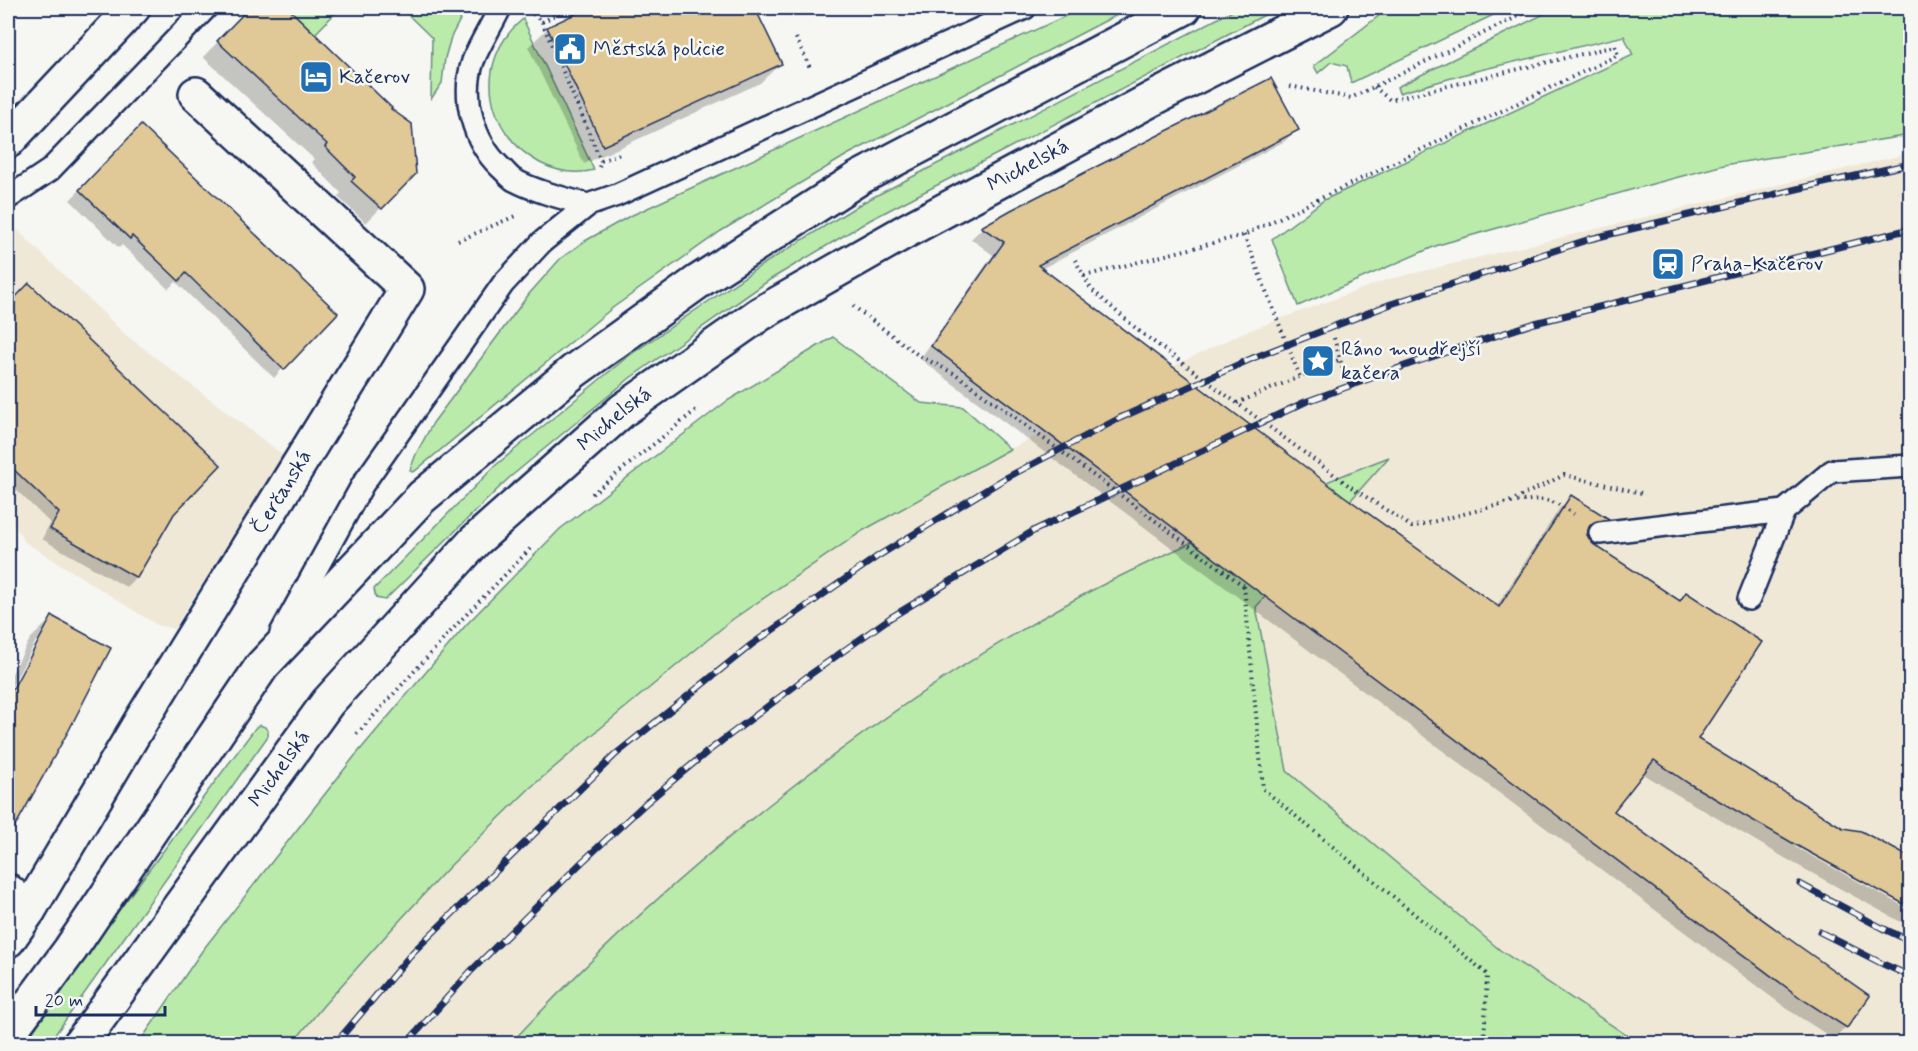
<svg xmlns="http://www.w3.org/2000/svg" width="1918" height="1051" font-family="Mynerve,sans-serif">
<rect width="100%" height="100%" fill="#f6f6f2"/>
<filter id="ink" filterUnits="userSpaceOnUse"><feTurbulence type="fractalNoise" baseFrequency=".0167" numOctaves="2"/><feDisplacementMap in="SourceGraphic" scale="12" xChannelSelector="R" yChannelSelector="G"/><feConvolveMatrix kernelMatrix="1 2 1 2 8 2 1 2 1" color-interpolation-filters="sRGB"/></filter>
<g filter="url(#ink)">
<path fill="#efe8d7" d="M1910,153V266L1890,271L1910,268V1043H1638L1500,950L1287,771L1256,607L1388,458L1318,484L1136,568L1073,601L996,645L915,698L842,750L696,865L607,946L547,1004L510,1043L293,1044L323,1006L390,931L449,867L530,788L597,731L733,619L864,530L992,459L1107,398L1242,333L1386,280Z
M8,221L126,335L283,455L174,629L157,625L25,542L8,515Z"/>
<path fill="#baebaa" stroke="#6a8d84" stroke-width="1.5" d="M288,8H340L315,34Z
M401,8H469L461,18L451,37L445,58L442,83L431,99L432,38Z
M1083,8H1130L847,155L721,231L611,309L415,471L412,472L410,470L416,454L433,423L529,294L560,259L585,241L628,217Z
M1238,8H1278L870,220L771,279L630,378L509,478L385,600L376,598L374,589L496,465L627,357L762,265L862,203Z
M1389,8H1508L1351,83L1347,66L1331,62L1318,73L1314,66Z
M1556,8H1910V135L1724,165L1641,187L1438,245L1298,306L1272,239L1324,200L1633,55L1624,36L1476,71L1399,93L1397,87Z
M523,19L594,170C575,175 558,172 540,163C485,133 472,61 523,19Z
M833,337L921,403L963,407L1010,449L864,530L733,619L597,731L530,788L449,867L390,931L323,1006L293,1043H139L202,951L354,757L466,625L560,529L727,401Z
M1389,457L1256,607L1287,771L1500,950L1638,1043L510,1044C670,872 867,715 1072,601C1117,576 1165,555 1212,533C1270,506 1329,480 1389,457Z
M260,725L265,727L268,731V736L49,1043H25L113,918L256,727Z"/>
<path fill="#0003" d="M251,8H286L390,108L414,174L366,223L338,197L341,193L311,162L314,159L203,57Z
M592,8H754L780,64L760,83L584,164L528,47L548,28Z
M141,127L283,368L274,378L176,282L168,289L122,245L119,248L70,200Z
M1297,129L1285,141L1041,269L1343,497L1496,607L1559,509L1571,497L1606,519L1595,531L1586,533V535L1592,546L1678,601L1686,593L1696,740L1797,844L1795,847L1910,910V927L1790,861L1676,794L1642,773L1612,811L1846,1027L1834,1039L1790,1011L920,359L993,255L971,239L982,228Z
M29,285L173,513L136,577L126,587L42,539L50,523L8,482V307Z
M52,618L13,826L8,832V700L40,641H36L8,694V681L30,639Z"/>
<path fill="#e0c897" stroke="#1b2f5e" stroke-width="1.5" d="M249,8H288L392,108L391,109L412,124L416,174L382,209L351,181L355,177L325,147L327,144L217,41Z
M588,8H755L782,64L603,146L547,27Z
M1271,78L1299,130L1038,265L1344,496L1499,607L1571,495L1609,519L1593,523L1589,527L1587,535L1593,544L1680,601L1686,592L1762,642L1698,739L1843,828L1861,831L1911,858V908L1803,849L1688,783L1654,760L1614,811L1799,946L1870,996L1847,1028L1802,999L931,346L1004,242L981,227L1011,210Z
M141,125L338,313L284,370L186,273L179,281L132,236L130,239L79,190Z
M29,283L221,465L174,514L137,578L50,529L59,513L8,464V305Z
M52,616L111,648L69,730L8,839V698Z"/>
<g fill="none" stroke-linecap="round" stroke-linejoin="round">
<g stroke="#1b2f5e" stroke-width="26">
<path id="lane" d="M500,8C492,25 480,43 473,61C461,97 473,141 500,167C505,171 509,177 514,180C537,192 563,198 588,205
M8,198L50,170L206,8
M1600,533L1784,511
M1749,599L1784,511L1832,471L1910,466
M281,633L363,484L503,284L542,242L588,205L617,195L1025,8"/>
</g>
<g stroke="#1b2f5e" stroke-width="38">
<g id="street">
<path d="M8,891L29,910"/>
<path id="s1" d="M8,940L29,910L141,721L407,289L196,94"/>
</g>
</g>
<g stroke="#1b2f5e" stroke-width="38">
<g id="secondary">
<path d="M8,141L133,8"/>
<path d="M8,1034L70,950L262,666L422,497L574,371L699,281L859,178L1184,8"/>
<path id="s2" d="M80,1044L328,702L475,541L623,410L760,314L906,231L1152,99L1331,8"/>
</g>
</g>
<path stroke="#1b2f5e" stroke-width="4" stroke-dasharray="1.5 4.5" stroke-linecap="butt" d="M533,14L542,22L601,161L599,167
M542,22L569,8
M796,38L811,70
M1290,86L1351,98L1535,8
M601,161L619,154
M458,241L515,216
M1075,260L1091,289L1139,331
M1084,276L1244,235L1618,55L1615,46L1390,100L1373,86
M853,306L918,355L957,375
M1334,338L1345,377
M1237,403L1339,360
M1351,487L1412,527L1507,503L1564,475L1641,493
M592,494L696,410
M1511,503C1541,498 1547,496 1574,514
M1244,586L1263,789L1487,974L1484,1044
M357,734L463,618L532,547"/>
<use href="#lane" stroke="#f6f6f2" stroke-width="21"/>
<use href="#street" stroke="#f6f6f2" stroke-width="33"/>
<use href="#secondary" stroke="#f6f6f2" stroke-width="33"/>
<g stroke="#1b2f5e" stroke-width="7">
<path id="rail" d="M1800,884L1882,928L1910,941
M1820,932L1883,964L1910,976
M335,1044L413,952L616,754L751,645L878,556L1004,479L1120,418L1253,358L1391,304L1590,239L1801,188L1910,164
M406,1044L471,971L582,862L647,802L707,752L808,676L890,618L1035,530L1305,402L1410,364L1535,323L1910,229"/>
</g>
<use href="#rail" stroke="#f6f6f2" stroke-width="4.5" stroke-dasharray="14" stroke-linecap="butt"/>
<path stroke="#1b2f5e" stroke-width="4" stroke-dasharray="1.5 4.5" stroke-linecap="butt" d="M1244,235L1300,377
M1139,331L1351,487
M957,375L1244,586"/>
</g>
</g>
<defs>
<g id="civic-square" transform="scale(1.725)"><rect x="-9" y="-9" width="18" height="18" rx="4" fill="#1f6fb2" stroke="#f6f6f2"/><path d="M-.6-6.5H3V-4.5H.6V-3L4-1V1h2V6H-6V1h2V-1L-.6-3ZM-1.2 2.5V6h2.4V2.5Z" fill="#fff"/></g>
<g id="hotel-square" transform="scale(1.725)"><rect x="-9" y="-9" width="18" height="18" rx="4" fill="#1f6fb2" stroke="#f6f6f2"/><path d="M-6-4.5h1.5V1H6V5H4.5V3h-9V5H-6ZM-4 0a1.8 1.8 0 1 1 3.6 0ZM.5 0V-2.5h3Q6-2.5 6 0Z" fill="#fff"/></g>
<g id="station-square" transform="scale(1.725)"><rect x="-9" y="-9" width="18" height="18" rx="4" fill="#1f6fb2" stroke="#f6f6f2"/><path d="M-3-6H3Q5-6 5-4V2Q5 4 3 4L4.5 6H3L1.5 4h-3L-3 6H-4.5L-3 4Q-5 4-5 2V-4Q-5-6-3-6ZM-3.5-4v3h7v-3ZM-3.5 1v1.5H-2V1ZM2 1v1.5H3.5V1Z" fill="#fff"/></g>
<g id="sight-square" transform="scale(1.725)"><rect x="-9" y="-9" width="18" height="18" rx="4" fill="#1f6fb2" stroke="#f6f6f2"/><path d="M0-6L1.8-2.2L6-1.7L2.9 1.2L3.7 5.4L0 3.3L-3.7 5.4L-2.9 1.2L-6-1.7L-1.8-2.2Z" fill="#fff"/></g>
</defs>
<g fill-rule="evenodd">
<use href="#civic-square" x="570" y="49"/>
<use href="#hotel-square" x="316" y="77"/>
<use href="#station-square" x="1668" y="264"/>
<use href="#sight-square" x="1318" y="361"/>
</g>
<g text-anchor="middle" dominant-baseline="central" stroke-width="5" stroke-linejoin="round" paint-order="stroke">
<g font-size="21" fill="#1b2f5e" stroke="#f6f6f2" text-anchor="start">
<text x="593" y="49">Městská policie</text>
<text x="339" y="77">Kačerov</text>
<text x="1691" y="264">Praha-Kačerov</text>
<text x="1341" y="349">Ráno moudřejší<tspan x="1341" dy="24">kačera</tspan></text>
</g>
<g font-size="21" fill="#1b2f5e" stroke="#f6f6f2">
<text stroke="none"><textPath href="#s2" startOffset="1312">Michelská</textPath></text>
<text stroke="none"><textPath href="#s2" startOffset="826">Michelská</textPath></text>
<text stroke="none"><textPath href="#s1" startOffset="525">Čerčanská</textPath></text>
<text stroke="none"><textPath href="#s2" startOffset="340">Michelská</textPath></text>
</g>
</g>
<rect width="1918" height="1051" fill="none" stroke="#f6f6f2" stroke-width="30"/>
<rect x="15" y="15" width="1888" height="1021" fill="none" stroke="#1b2f5e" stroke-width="2" filter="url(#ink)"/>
<path d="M36 1006v9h129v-9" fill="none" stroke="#1b2f5e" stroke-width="3"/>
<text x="45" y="1006" font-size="18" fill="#1b2f5e" stroke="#f6f6f2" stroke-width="4.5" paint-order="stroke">20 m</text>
</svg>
